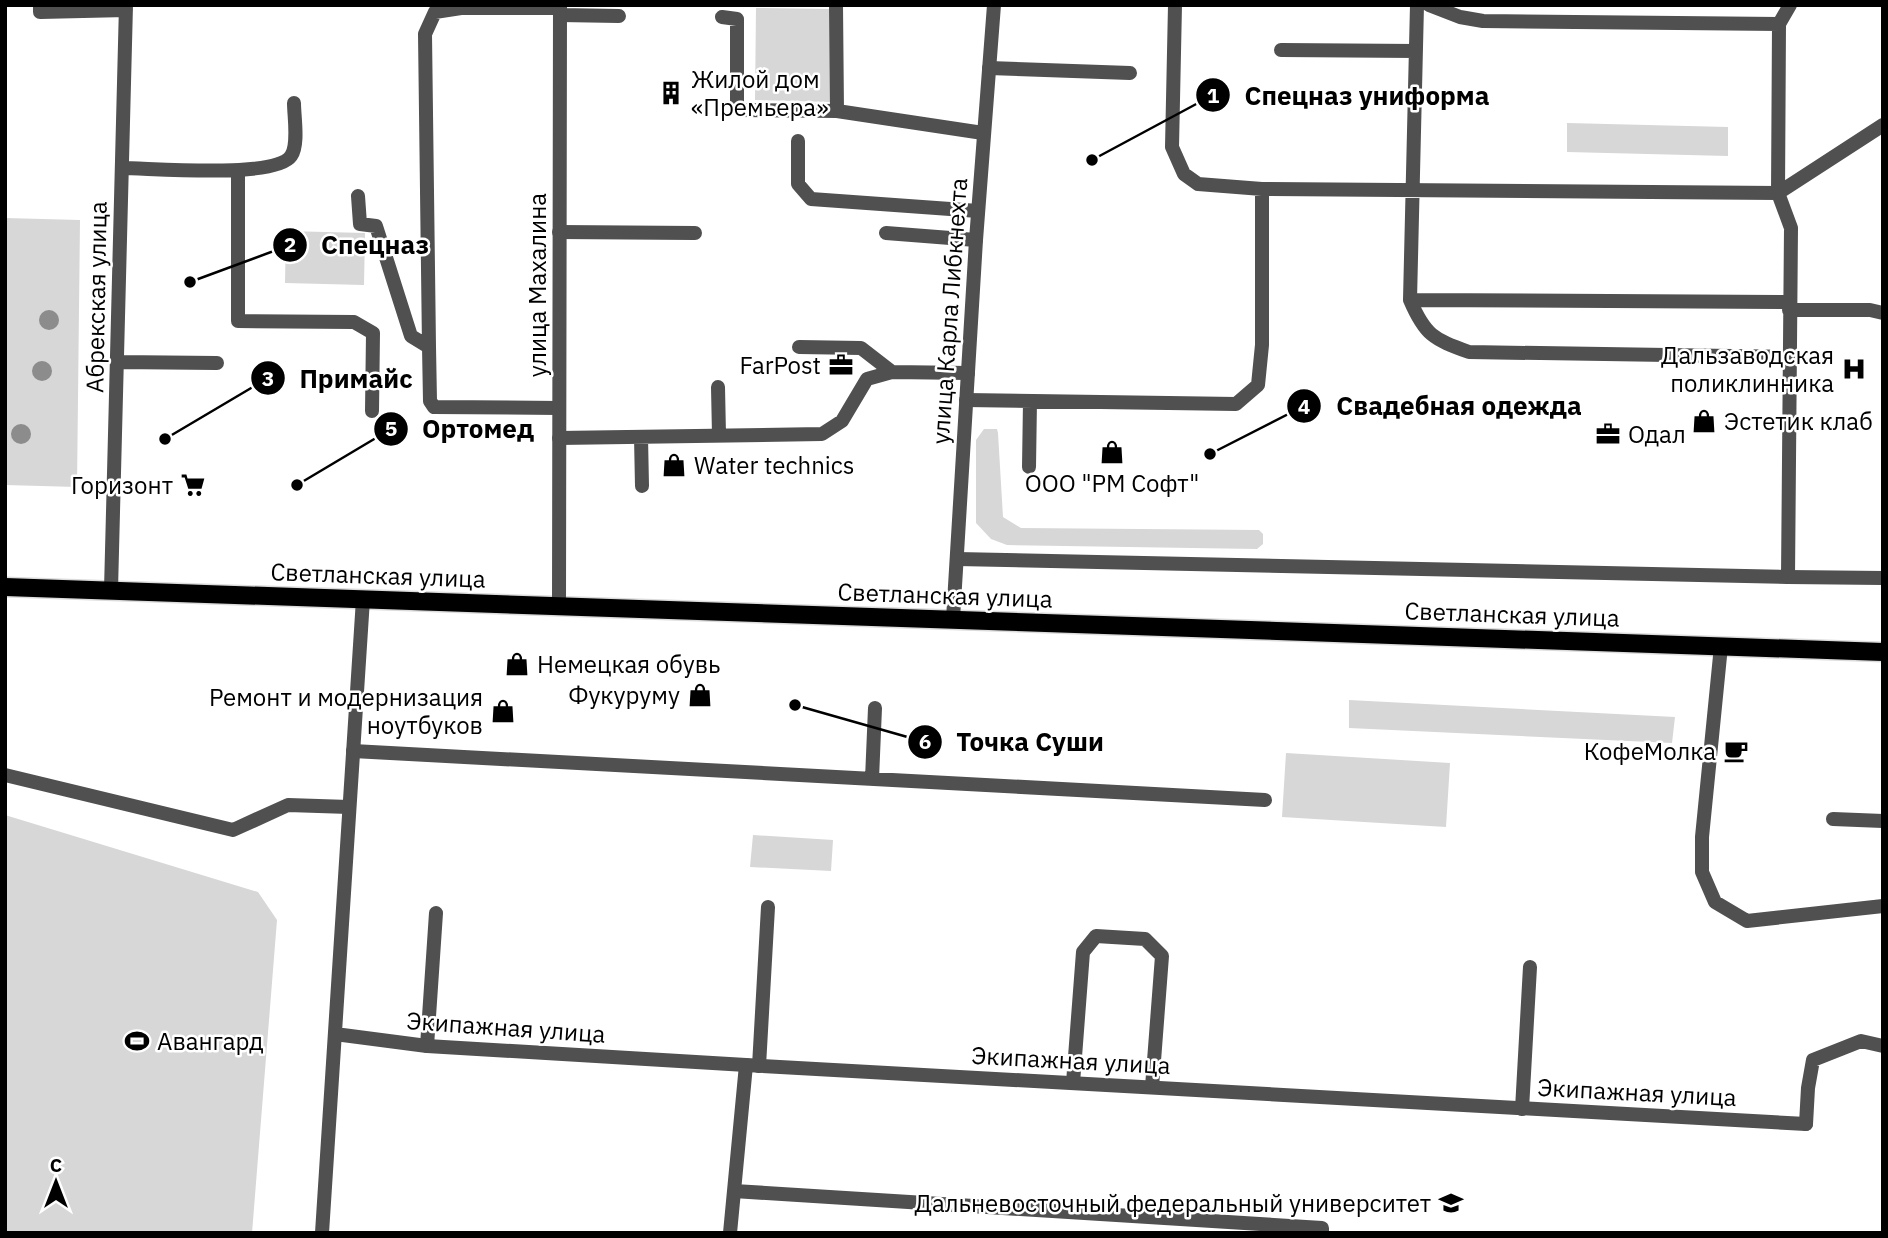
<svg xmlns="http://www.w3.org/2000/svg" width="1888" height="1238" font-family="'IBM Plex Sans',sans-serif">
<rect width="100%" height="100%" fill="#fff"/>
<path fill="#d7d7d7" d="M756,8L831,9V102L755,100Z
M1567,123L1728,127V156L1567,152Z
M5,218L80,220L77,487L5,485Z
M286,231L365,233L364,285L285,283Z
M984,429H997L998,433L1003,517L1021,528L1259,530L1263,534V544L1257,549L1007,545L991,539L976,523V440Z
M1349,700L1675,717L1672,743L1349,728Z
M1286,753L1450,763L1446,827L1282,817Z
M5,815L258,892L277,920L252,1233H5Z
M753,835L833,840L831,871L750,867Z"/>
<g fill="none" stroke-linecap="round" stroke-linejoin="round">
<g stroke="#dbdbdb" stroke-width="21">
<path id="primary" d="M5,587L1883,652"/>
</g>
<path stroke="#505050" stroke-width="14" d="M40,5V12L126,10
M836,5L837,111
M1175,5L1172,147L1184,174L1198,184L1262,189L1778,193L1883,125
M1417,5L1410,300C1425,335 1433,339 1469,352L1789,357
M1429,5L1460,17L1483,21L1779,24
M560,15L619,16
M722,17L737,19V105L740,110L837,111L983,133
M1281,50L1416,51
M989,68L1130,73
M798,141V184L811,199L978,211
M122,168C152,168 275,179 291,156C299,145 294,117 294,103
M238,171V321L354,322L373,333L372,411
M358,196L360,224L376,226L411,336L429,347L430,401L434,407L559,408
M559,232L695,233
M886,233L976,240
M1410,300L1789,302
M1789,310H1870L1883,313
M429,347L425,34L435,12L461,8H560
M799,347L861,348L892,372
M117,362L217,363
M718,387L719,435
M966,400L1236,404L1258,385L1262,345V189
M641,437L642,486
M559,438L822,434L842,421L867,379L892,372L968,373
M1029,467L1030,401
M957,559L1788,577L1791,228L1778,193L1779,24L1790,5
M111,590L126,5
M1721,646L1702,837V872L1715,902L1747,921L1883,906
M353,751L1265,800
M5,775L233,830L288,805L349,807
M872,779L875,708
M1833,819L1883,821
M427,1046L436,913
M759,1066L768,907
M1073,1083L1083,952L1096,936L1145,939L1162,956L1152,1087
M1522,1109L1530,967
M1806,1124L1808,1088L1813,1060L1861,1041L1883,1046
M734,1191L1322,1228V1233
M730,1233L746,1065"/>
<path stroke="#505050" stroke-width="14" d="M1788,577L1883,578
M559,606L560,5
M953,619L976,240L994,5
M335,1034L427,1046L746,1065L1806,1124
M322,1233L363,599"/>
<use href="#primary" stroke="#000" stroke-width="18"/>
</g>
<g fill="#8c8c8c">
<circle cx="49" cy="320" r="10"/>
<circle cx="42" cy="371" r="10"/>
<circle cx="21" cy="434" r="10"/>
</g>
<defs>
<g id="building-bare" transform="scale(1.89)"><path d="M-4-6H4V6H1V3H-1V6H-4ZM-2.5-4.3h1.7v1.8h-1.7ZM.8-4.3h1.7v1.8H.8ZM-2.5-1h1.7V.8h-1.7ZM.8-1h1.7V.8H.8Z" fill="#000" stroke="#fff" stroke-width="2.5" paint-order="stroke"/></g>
<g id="office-bare" transform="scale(1.89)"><path d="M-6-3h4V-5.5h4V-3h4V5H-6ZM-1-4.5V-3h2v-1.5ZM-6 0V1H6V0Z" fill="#000" stroke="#fff" stroke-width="2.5" paint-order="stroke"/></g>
<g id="hospital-bare" transform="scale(1.89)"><path d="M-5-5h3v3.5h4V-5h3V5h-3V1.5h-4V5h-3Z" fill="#000" stroke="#fff" stroke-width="2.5" paint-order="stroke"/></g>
<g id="shop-bare" transform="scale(1.89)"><path d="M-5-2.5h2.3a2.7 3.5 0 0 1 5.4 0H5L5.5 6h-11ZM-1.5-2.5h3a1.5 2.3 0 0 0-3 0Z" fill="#000" stroke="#fff" stroke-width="2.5" paint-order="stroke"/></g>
<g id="supermarket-bare" transform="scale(1.89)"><path d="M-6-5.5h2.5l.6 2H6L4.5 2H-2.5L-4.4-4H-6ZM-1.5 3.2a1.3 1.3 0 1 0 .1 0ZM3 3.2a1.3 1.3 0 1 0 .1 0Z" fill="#000" stroke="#fff" stroke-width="2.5" paint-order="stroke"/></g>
<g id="cafe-bare" transform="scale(1.89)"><path d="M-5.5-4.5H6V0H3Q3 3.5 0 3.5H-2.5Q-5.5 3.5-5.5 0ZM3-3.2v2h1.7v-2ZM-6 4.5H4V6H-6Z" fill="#000" stroke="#fff" stroke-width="2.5" paint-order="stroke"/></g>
<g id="stadium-bare" transform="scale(1.89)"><path d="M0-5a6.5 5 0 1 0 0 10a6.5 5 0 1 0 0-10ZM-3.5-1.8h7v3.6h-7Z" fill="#000" stroke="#fff" stroke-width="2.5" paint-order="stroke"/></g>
<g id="university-bare" transform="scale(1.89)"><path d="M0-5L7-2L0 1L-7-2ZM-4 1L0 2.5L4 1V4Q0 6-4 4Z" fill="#000" stroke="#fff" stroke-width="2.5" paint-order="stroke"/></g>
</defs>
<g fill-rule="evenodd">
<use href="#building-bare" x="671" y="93"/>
<use href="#office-bare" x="841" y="365"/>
<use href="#hospital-bare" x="1854" y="369"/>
<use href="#shop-bare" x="1704" y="421"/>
<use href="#office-bare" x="1608" y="434"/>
<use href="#shop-bare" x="1112" y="452"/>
<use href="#shop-bare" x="674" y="465"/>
<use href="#supermarket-bare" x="193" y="485"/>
<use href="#shop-bare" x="517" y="664"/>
<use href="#shop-bare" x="700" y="695"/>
<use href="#shop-bare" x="503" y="711"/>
<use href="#cafe-bare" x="1736" y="751"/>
<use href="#stadium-bare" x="137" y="1041"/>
<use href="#university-bare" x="1451" y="1203"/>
</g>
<g text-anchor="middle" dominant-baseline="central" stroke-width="5" stroke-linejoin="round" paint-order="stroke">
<g font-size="24" fill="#000" stroke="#fff" text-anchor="end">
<text x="691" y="79" text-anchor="start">Жилой дом<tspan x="691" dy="28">«Премьера»</tspan></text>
<text x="1834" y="355">Дальзаводская<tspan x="1834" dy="28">поликлинника</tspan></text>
<text x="821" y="365">FarPost</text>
<text x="1724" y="421" text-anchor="start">Эстетик клаб</text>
<text x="1628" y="434" text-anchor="start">Одал</text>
<text x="694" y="465" text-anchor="start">Water technics</text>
<text x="1112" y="483" text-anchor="middle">ООО "РМ Софт"</text>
<text x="173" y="485">Горизонт</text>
<text x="537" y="664" text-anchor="start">Немецкая обувь</text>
<text x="680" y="695">Фукуруму</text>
<text x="483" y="697">Ремонт и модернизация<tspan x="483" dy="28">ноутбуков</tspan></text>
<text x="1716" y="751">КофеМолка</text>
<text x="157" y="1041" text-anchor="start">Авангард</text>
<text x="1431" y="1203">Дальневосточный федеральный университет</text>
</g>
<g font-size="24" fill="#000" stroke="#fff">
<text transform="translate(537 285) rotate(-90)">улица Махалина</text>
<text transform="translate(96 297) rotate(-89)">Абрекская улица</text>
<text transform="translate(949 311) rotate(-86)">улица Карла Либкнехта</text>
<text transform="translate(378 575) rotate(2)">Светланская улица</text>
<text transform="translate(945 595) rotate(2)">Светланская улица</text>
<text transform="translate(1512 614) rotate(2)">Светланская улица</text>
<text transform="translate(506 1027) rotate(4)">Экипажная улица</text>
<text transform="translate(1071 1060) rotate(3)">Экипажная улица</text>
<text transform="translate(1637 1092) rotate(3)">Экипажная улица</text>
</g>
</g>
<path fill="none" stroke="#000" stroke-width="2.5" d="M1092 160L1213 95M190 282L290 245M165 439L268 378M1210 454L1304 406M297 485L391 429M795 705L925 742"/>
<g fill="#000" stroke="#fff" stroke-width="2.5">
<circle cx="1092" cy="160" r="7"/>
<circle cx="190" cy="282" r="7"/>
<circle cx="165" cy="439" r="7"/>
<circle cx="1210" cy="454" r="7"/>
<circle cx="297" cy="485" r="7"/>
<circle cx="795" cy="705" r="7"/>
<circle cx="1213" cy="95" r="18"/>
<circle cx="290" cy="245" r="18"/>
<circle cx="268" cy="378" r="18"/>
<circle cx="1304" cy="406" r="18"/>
<circle cx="391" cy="429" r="18"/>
<circle cx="925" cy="742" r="18"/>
</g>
<g font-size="21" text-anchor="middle" font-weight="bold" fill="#fff">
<text x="1213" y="103">1</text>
<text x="290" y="252">2</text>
<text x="268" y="386">3</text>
<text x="1304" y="414">4</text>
<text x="391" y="436">5</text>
<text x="925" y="749">6</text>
</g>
<g font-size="26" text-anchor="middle" font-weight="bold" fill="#000" stroke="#fff" stroke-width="5" stroke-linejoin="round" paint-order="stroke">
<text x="1367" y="105">Спецназ униформа</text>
<text x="375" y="254">Спецназ</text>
<text x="356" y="388">Примайс</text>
<text x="1459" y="415">Свадебная одежда</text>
<text x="478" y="438">Ортомед</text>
<text x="1030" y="751">Точка Суши</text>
</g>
<rect width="1888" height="1238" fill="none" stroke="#000000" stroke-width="14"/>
<g transform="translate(56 1182)" stroke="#ffffff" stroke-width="5" paint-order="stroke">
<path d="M0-5L12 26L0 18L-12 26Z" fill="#000000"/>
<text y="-10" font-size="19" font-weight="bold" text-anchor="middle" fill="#000000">С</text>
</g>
</svg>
